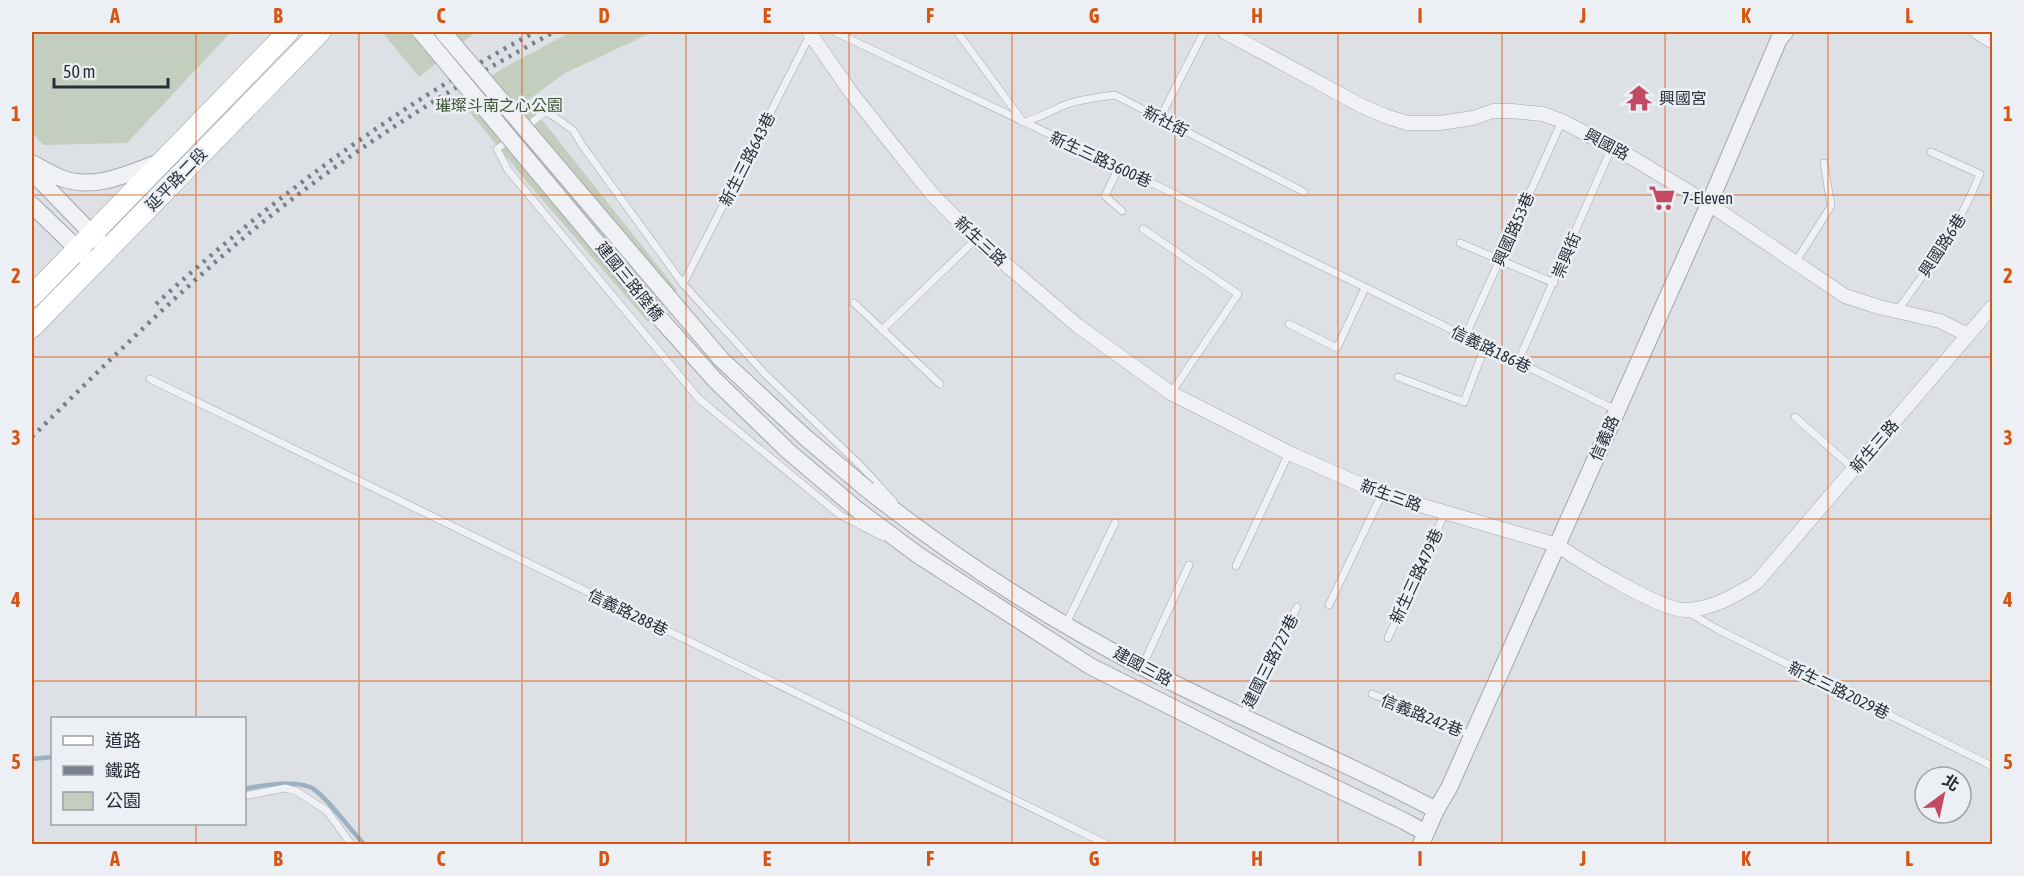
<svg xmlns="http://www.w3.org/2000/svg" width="2024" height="876" font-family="'Asap Condensed','Noto Sans TC',sans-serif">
<rect width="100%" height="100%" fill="#dde0e5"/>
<path fill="#c3cebe" d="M32,32H231L127,143L43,145L32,132Z
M382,32H476L419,77Z
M571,32H653L565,73L527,101L677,290L648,322L527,182L458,98L507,66Z"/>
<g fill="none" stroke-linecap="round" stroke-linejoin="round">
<path stroke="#9ab0c3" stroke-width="4.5" d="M32,759L52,757
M244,789C264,785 290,780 310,787C323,792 352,832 364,844"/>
<g stroke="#a3a7ae" stroke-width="8">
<path id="service" d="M835,32L1119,167L1616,410
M959,32L958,33L1021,119
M1160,118L1204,32
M1023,122C1039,119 1052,110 1067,104C1083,99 1099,97 1115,95L1304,192
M525,128L546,111L573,130L582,145L683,284L765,374L862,467L894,502
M509,140L497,149L508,170L699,399L840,515L883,537
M1119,167L1105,196L1122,211
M1143,229L1238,294L1171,393
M1460,243L1554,283
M1795,263L1831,206L1824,163
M683,284L811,33
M854,303L940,384
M1897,311C1930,266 1959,227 1980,174L1931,152
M1289,324L1337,348L1365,288
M882,330L976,239
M1465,337L1562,121
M1518,362L1612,147
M1398,377L1464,402L1485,346
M150,379L1106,844
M1795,417L1854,469
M1236,566L1289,453
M1329,605L1382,494
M1688,612L1717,629L1992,766
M1066,624L1115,523
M1388,638L1445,513
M1142,667L1189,565
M1372,694L1441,720L1472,736
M1242,716L1297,607
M244,796L285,788L296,791L327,811L351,844"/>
</g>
<g stroke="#a3a7ae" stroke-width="15">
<path id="minor" d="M809,32L850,91L891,143L932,194L976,239L1078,326L1171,393L1289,453L1382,494L1557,545C1579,560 1664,613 1688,610C1714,608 1734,596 1756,583L1992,307
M1225,32L1360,105L1385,116L1407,123H1440L1473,118L1493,111H1512L1543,114L1562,121L1634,159L1709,204L1845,296L1879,307L1940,321L1968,335
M1977,32L1992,41"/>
</g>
<g stroke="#a3a7ae" stroke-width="18">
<path id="tertiary" d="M32,163C41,168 51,174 61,178C95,191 129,173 160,162
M32,172L100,242
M32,205L93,264
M868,490C954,558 1045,617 1142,667C1239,718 1340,759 1436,810
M859,511L918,555L1090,666L1275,759L1404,821L1426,833
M1421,844L1436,810L1449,788L1709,204L1779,39L1785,32"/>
</g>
<g stroke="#9da6b0" stroke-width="22">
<path id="primary" d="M32,296L288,32
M32,327L320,32"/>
</g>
<use href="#service" stroke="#eff1f4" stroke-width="7"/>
<use href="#minor" stroke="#eff1f4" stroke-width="14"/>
<use href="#tertiary" stroke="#eff1f4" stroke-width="16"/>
<use href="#primary" stroke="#fff" stroke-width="21"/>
<path stroke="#77818d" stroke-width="4.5" stroke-dasharray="3 6" stroke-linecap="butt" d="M156,304C272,198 397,106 535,32
M32,437C93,376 155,315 220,258C321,170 436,95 554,32"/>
<g stroke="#a3a7ae" stroke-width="18" stroke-linecap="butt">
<path id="tertiary-bridge" d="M421,32L664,323L715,380L788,451L859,511
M443,32L721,359L806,438L868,490"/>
</g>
<use href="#tertiary-bridge" stroke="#eff1f4" stroke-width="16"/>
</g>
<path fill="none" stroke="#d55511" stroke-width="1.5" stroke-opacity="0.55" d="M196,32V718M359,32V844M522,32V844M686,32V844M849,32V844M1012,32V844M1175,32V844M1338,32V844M1502,32V844M1665,32V844M1828,32V844M32,195H1992M32,357H1992M32,519H1992M32,681H1992M196,824V844"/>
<defs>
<g id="temple-bare" transform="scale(2.07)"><path d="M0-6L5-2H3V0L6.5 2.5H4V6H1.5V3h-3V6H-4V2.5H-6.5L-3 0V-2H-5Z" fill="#c24a63" stroke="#eceff3" stroke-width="2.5" paint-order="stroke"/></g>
<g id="supermarket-bare" transform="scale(2.07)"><path d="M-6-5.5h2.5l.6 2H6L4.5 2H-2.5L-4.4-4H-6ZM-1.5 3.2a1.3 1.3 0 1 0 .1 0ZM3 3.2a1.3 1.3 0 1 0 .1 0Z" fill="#c24a63" stroke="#eceff3" stroke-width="2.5" paint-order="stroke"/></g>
</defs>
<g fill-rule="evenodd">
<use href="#temple-bare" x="1639" y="98"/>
<use href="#supermarket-bare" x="1662" y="198"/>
</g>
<g text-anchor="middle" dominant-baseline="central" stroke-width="5" stroke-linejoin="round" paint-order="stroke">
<g font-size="16" fill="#272f3a" stroke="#eceff3" text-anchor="start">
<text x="1659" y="98">興國宮</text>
<text x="1682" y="198">7-Eleven</text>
</g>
<g font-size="16" fill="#3e5536" stroke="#eceff3">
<text x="499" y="105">璀璨斗南之心公園</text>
</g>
<g font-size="16" fill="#272f3a" stroke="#eceff3">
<text transform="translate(1166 121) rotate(27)">新社街</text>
<text transform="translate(1607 144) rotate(28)">興國路</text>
<text transform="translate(747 159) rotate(-63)">新生三路643巷</text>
<text transform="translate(1101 159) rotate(25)">新生三路3600巷</text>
<text transform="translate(176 179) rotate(-46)">延平路二段</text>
<text transform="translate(1513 229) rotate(-66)">興國路53巷</text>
<text transform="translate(981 241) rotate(43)">新生三路</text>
<text transform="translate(1942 245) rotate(-57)">興國路6巷</text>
<text transform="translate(1566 255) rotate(-67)">崇興街</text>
<text transform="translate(630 281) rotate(51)">建國三路陸橋</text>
<text transform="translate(1491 349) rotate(26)">信義路186巷</text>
<text transform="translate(1604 438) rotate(-66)">信義路</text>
<text transform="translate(1874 446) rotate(-49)">新生三路</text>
<text transform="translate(1391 495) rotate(20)">新生三路</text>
<text transform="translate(1416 576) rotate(-65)">新生三路479巷</text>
<text transform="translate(628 612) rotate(26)">信義路288巷</text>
<text transform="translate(1270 661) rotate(-63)">建國三路727巷</text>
<text transform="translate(1143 666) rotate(28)">建國三路</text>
<text transform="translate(1839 690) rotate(26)">新生三路2029巷</text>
<text transform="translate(1422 715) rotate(22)">信義路242巷</text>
</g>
</g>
<rect width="2024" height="876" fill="none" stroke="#eceff3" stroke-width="66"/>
<rect x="51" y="717" width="195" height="108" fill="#eceff3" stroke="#9da2a9" stroke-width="1.5"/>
<rect x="63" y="736" width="30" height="9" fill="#ffffff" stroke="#9da2a9" stroke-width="1.5"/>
<text x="105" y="747" font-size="18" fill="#272f3a">道路</text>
<rect x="63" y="766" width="30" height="9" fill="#77818d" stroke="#9da2a9" stroke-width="1.5"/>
<text x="105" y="777" font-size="18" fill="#272f3a">鐵路</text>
<rect x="63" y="792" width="30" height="18" fill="#c3cebe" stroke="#9da2a9" stroke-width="1.5"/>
<text x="105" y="807" font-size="18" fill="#272f3a">公園</text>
<g transform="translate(1943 795) rotate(33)"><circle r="28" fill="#eceff3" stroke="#9da2a9" stroke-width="1.5"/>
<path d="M0-4.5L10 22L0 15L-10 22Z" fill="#c24a63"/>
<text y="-9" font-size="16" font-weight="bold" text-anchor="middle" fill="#272f3a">北</text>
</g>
<path d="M54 78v9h114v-9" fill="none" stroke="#272f3a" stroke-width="3"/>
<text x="63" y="78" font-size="18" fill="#272f3a" stroke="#eceff3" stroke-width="4.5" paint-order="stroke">50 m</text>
<rect x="33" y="33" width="1958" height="810" fill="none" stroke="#d55511" stroke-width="2"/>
<g font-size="20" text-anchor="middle" font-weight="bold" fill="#d55511">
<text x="115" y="23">A</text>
<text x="278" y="23">B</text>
<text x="441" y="23">C</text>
<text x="604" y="23">D</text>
<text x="767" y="23">E</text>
<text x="930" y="23">F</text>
<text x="1094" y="23">G</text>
<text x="1257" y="23">H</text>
<text x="1420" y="23">I</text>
<text x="1583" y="23">J</text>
<text x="1746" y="23">K</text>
<text x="1909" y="23">L</text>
<text x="16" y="121">1</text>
<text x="2008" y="121">1</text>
<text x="16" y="283">2</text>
<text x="2008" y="283">2</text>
<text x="16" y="445">3</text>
<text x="2008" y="445">3</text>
<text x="16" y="607">4</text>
<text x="2008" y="607">4</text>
<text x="16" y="769">5</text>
<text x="2008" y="769">5</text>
<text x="115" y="866">A</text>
<text x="278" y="866">B</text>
<text x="441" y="866">C</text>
<text x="604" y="866">D</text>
<text x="767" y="866">E</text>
<text x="930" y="866">F</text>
<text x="1094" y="866">G</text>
<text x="1257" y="866">H</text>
<text x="1420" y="866">I</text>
<text x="1583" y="866">J</text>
<text x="1746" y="866">K</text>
<text x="1909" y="866">L</text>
</g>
</svg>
